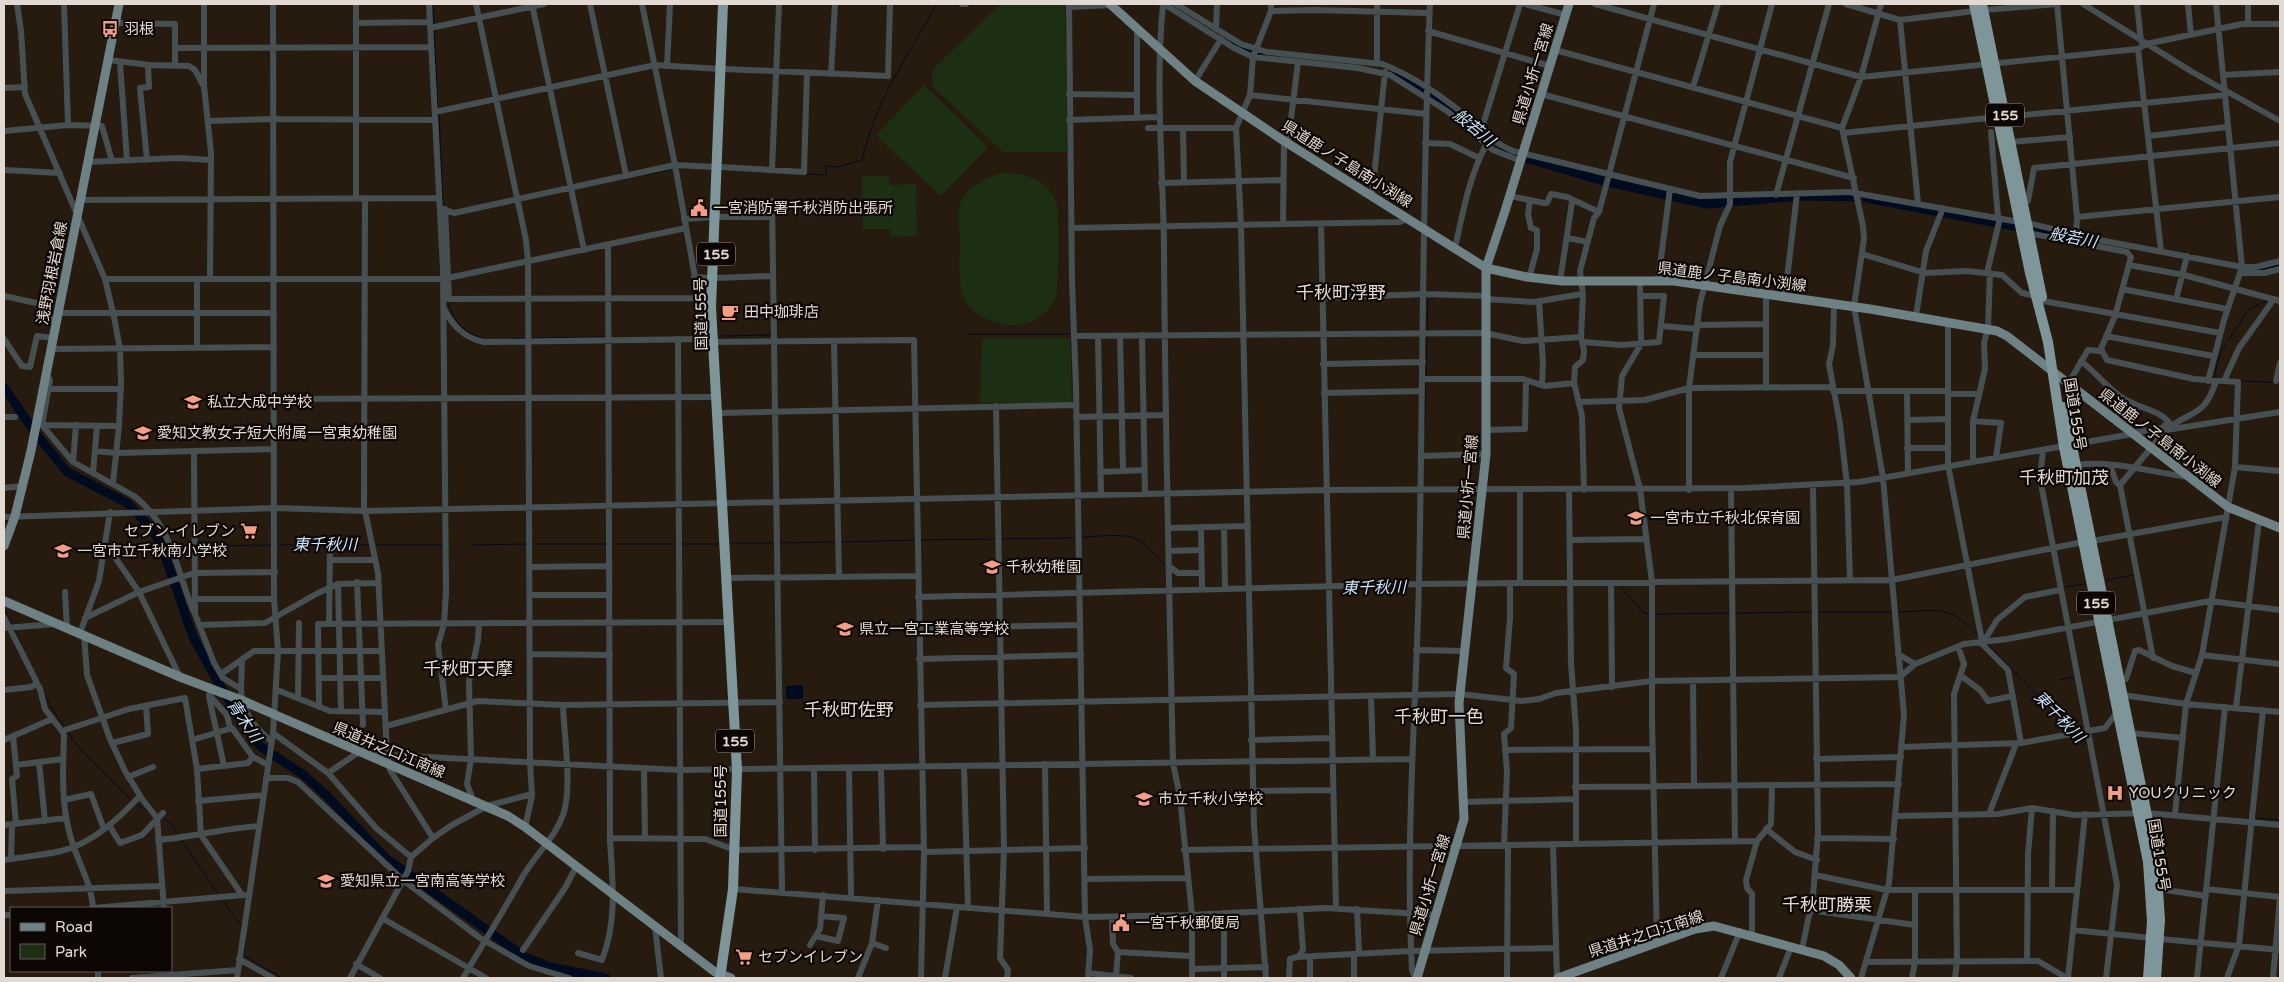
<svg xmlns="http://www.w3.org/2000/svg" width="2284" height="982" font-family="'Varela Round','Noto Sans JP',sans-serif">
<rect width="100%" height="100%" fill="#271b10"/>
<path fill="#1c2f13" d="M1001,4H1065L1067,152H1003L933,87L932,76L934,68Z
M924,85L988,147L941,196L876,135Z
M1002,173C1023,172 1050,180 1057,205C1059,215 1059,285 1056,296C1054,303 1047,312 1040,317C1029,325 1013,327 1000,323C953,312 960,282 960,242C960,230 957,213 961,201C969,186 986,178 1002,173Z
M862,176H889L890,185L916,184L917,236L891,237L890,229H863Z
M982,338H1070L1072,403H980Z"/>
<path fill="#000b1f" d="M803,685V699H786V686Z"/>
<g fill="none" stroke-linecap="round" stroke-linejoin="round">
<path stroke="#000b1f" stroke-width="1" d="M433,4L434,24
M952,4L965,7
M969,6L975,4
M434,30L438,108
M439,114L443,205
M805,174L826,175V166L838,167L862,160C876,99 907,57 937,4
M644,175L670,170
M448,302C453,323 465,333 485,339
M1427,331L1428,298
M969,334H1069
M723,336L771,335
M532,338L606,337
M507,339L525,338
M2228,341L2249,309L2266,301
M1426,376L1427,337
M2214,377L2219,357L2225,345
M2241,381L2273,382
M1425,426V383
M1083,537C1100,537 1124,532 1139,540C1149,546 1157,557 1165,565
M1001,539L1075,538
M920,540L996,539
M841,542L914,540
M731,543H773
M780,543L836,542
M161,544L167,545
M532,544H607
M612,544H677
M683,544H721
M279,545H370
M376,545H442
M473,545L526,544
M174,546H192
M197,546L271,545
M2107,580L2133,575
M1619,585L1644,613L1650,614
M2064,587L2085,584
M4,609L12,625
M1818,612H1892
M1899,612C1938,611 1948,604 1977,634
M1735,613L1813,612
M1655,614L1730,613
M14,629L21,644
M1988,645L2073,731
M2059,680L2074,677
M44,695L64,728
M67,731L78,747L132,801
M2078,735L2087,745
M135,803L149,812
M162,817L173,826L179,836
M2256,818L2280,820
M181,839L218,894
M222,899L241,926
M246,934L244,956L282,978"/>
<path stroke="#000b1f" stroke-width="9" d="M1236,43L1255,53L1275,56
M1397,72L1457,116
M1503,151L1603,181L1707,204L1800,196L1855,197
M1866,198L2082,239
M2249,270L2267,269L2280,264
M4,387L36,434L67,472L127,503L150,527L161,544L193,637L223,691L255,740L261,747L304,775L327,796L387,859L525,957L550,967L606,978"/>
<path stroke="#465052" stroke-width="6" d="M17,4L21,31L25,94L105,279L114,317L120,349L121,382L119,426L113,483
M64,4L68,125
M204,4V86L211,153L210,279
M356,4V198
M429,4L443,268L446,592L444,624L438,645L446,710
M476,4L526,240L528,261L530,762L532,796L525,827
M532,4L584,250
M590,4L626,175
M642,4L675,165L706,339L712,342L914,340L924,852L921,978
M962,4H966
M1069,4L1072,281L1076,387L1085,917L1090,950L1088,978
M1163,4C1155,85 1163,166 1164,248C1165,420 1169,591 1173,763L1180,797L1192,915V978
M1164,4L1234,48L1253,57L1358,68L1390,75L1447,111L1493,150L1521,161
M1176,4L1241,44L1267,52L1382,64C1406,73 1431,89 1452,105C1473,120 1488,141 1513,151L1700,196L1849,192L2019,222
M1377,4V63
M1525,4L1566,15
M1595,4L1861,77L2138,49L2146,44L2242,24H2280
M1846,4L1900,20L1975,11
M2057,4L2077,217L2076,236
M2083,4L2194,73L2280,121
M2137,4L2141,41
M2188,4L2191,35
M2248,4V24
M1069,7L1112,5
M1984,10L2058,4
M1271,11L1315,10L1429,13
M1900,20L1918,203
M115,23L175,24V66
M356,23L430,22
M430,28L544,4
M1216,29L1217,4
M1428,31L1550,66
M175,48L431,47
M2138,49L2161,251
M1555,50L1842,128
M108,60L150,65L189,66L195,70L203,85
M120,63L127,160
M667,66L670,4
M724,69L888,76L890,4
M831,74L835,4
M2223,75L2280,72
M1195,81L1221,39
M1693,87L1718,4
M4,88L25,87
M1069,94L1137,95
M1541,94L1854,178
M1250,95L1426,114
M435,112L655,65L720,69
M2005,117L2225,95
M1137,118V28
M1069,120L1159,117
M208,121L274,119L435,120
M1148,128H1236
M1183,128L1184,182
M4,131L68,125L102,126L112,161
M1481,131L1520,4
M1991,132L1998,218
M1843,133L1998,117
M2149,136L2227,127
M2011,142L2070,137
M1288,143L1298,62
M1425,143L1450,144L1479,158
M147,160L140,88L149,87L148,65
M88,162L178,158L210,160
M720,167L804,172L807,73
M4,170L60,173
M772,170L779,4
M1161,183L1283,180
M1776,195L1829,4
M1372,196L1385,72
M1510,196L1544,203H1547L1551,194L1567,197L1599,212
M365,198L364,506L378,573L387,754L390,770L433,838
M80,200L439,198
M772,201L782,892
M2028,201L2034,168L2280,143
M443,209L454,213L675,165L716,167
M445,209L449,299L697,298
M718,217H772
M2077,217L2280,197
M684,219L714,217
M2028,223L2094,239L2242,267H2256L2280,261
M1283,224L1284,141
M1321,224L1336,908
M1071,228L1400,222L1409,219
M2028,233L2127,252L2131,257L2115,316L2100,351L2088,350L2068,384
M1567,238L1588,242
M1455,248C1463,212 1469,177 1486,145
M1862,254L1925,273L1967,271L2002,275L2022,293L2036,296
M2129,265L2184,275L2280,301
M1987,273L2000,218
M2240,273H2264L2280,269
M694,277L711,278
M715,278L773,276
M1529,278L1537,249V230L1531,228L1528,214L1530,201
M105,279H443L686,228
M197,279V347
M1560,281L1572,202
M1640,281L1641,344L1622,376L1619,408L1640,489L1652,582V721L1657,942
M1658,281L1670,189
M2122,289L2227,309
M1766,294V388
M4,296L41,304L38,318L57,320
M1785,296L1797,194
M1322,298L1425,294L1485,296
M1485,299L1534,302L1582,294
M2176,299L2187,256
M1539,301L1543,364L1542,385
M2043,301L2220,333
M1834,303L1833,345L1829,364L1840,424L1847,484L1850,580
M444,309C453,326 464,338 484,342L706,339
M59,313H274
M1916,316L1926,251L1943,208
M1948,322V465L1982,641
M1698,325L1766,324
M1662,326L1697,329
M1142,335L1145,493
M1075,336L1485,333L1523,341L1581,337
M1098,336L1101,494
M1120,336L1123,471
M2106,336L2213,356
M4,339L22,366L30,367L37,336L53,338
M678,339L681,946
M834,342L839,577
M1583,342L1622,345L1659,342L1664,296H1641
M51,349L274,347
M2101,349L2107,360L2194,379L2238,382L2235,467L2202,655L2186,704L2175,814
M1693,355H1766
M2081,361C2095,372 2107,387 2121,397C2136,408 2156,408 2169,422L2162,428L2132,433
M1323,364L1423,362
M46,374L50,380L42,425L73,462L134,496C172,525 176,569 193,610
M1423,379H1523L1544,386L1574,383
M2208,381L2224,320L2242,267L2216,4
M2224,381L2239,348L2274,299
M2276,381L2280,363
M48,389H121
M1833,391H1948
M1907,391L1908,473
M1324,393L1422,391
M1948,394H1978
M274,399L715,397
M1580,402L1645,400L1689,388L1833,387
M996,406L1004,849L1000,958L1008,970L1007,978
M720,413L1076,405
M4,417H15
M1076,417L1165,415
M1907,420L1948,419
M2114,420L2128,402
M1973,421L2001,423L1996,457
M42,425L119,426
M1486,430L1525,429L1526,380
M2166,430L2280,412
M1907,448H1948
M95,451L116,453L274,449
M2043,451L2040,478L2117,885L2106,978
M194,452L195,614L214,663L223,678L241,689C241,711 255,728 272,742
M1421,456L1486,454
M1973,461V421L1985,369L1984,343L1988,328L1990,273
M73,462L76,425
M2076,465C2112,460 2151,472 2187,477
M2110,465L2116,482L2120,485
M2235,467L2280,471
M1100,472L1144,470
M93,473L97,426
M4,488L23,486
M1731,488L1735,842
M1520,490V583
M1569,490L1571,663L1576,730V844
M1584,490L1582,416L1574,383L1575,367L1583,360L1584,350L1581,337L1583,295L1580,271L1594,218L1599,212L1654,4
M1689,490V388L1700,303L1720,226L1730,204V162L1772,4
M110,512L105,543L139,592L180,677
M4,517L275,508L365,511L1327,490L1746,488L1859,482L2132,434
M1201,527L1202,588
M1224,527L1225,587
M1169,528L1248,526
M1570,540L1646,539
M2092,541L2226,517
M1169,551L1201,550
M330,560H375
M529,567L609,566
M1170,567L1178,573H1202
M727,578L917,576
M357,582L363,725
M1611,583L1612,687
M338,584L341,711
M65,592L67,628
M530,595H609
M918,597L1419,584L1892,580L2083,542
M195,599H274
M4,617L40,689L45,709L62,731L129,709L185,698L197,769L201,835L242,895
M85,618L139,592L194,573L275,572
M329,623L330,550
M199,625L265,623L318,593L338,584L378,583
M4,628L56,624
M918,628L1080,625
M80,633L99,581L105,543
M84,634L87,675L110,739L125,771L142,799L157,818L164,908
M1984,641L1997,620L2025,597L2060,590
M1980,642L2008,670L2021,743
M1416,650L1465,651
M530,654L610,655
M1898,654L1915,664
M2202,655L2280,664
M2153,658L2120,485L2166,430C2191,409 2204,419 2216,381
M919,659L1081,655
M221,674L254,651H380
M1960,675L1980,690L1988,701L2013,696
M319,678H383
M1693,681L1694,785
M2120,681L2126,679L2135,651L2139,650L2172,666L2196,673
M241,689L242,659
M4,690L31,687L36,684
M211,690L209,697L224,766
M277,690L330,711L385,712
M209,695L227,715L230,728
M2123,695L2186,704L2280,712
M1371,696L1373,759
M298,698L299,623
M920,705L1460,694L1521,701L1539,699L1556,693L1652,681L1900,677L1915,664L1964,644L2007,639L2210,601L2280,610
M319,706L318,624L730,622
M2236,707L2259,521
M386,726L478,701L563,705L780,702
M62,731L64,735C63,767 61,800 69,831C75,858 91,880 93,908
M273,733L328,773L376,828L411,857
M2130,733L2183,738
M13,736L17,776L12,779L16,824
M4,740L52,719
M192,740L232,728L253,757L248,763L197,769
M1251,740L1331,738
M112,743L148,734L146,706
M1902,747L2021,743L2105,728L2118,711
M1505,750L1653,749
M369,754L680,770L1412,759
M253,757L268,765
M1816,759L1901,757
M39,762L45,821
M1045,764L1047,914
M16,765L63,759
M964,766L968,908
M644,768L645,839
M849,769L851,897
M881,769L883,849
M814,770L815,850
M328,773L359,752
M128,777L153,767
M266,778H288L298,782L403,880L480,938L529,966L569,978
M1575,787L1899,784
M1253,791L1332,790
M64,800L91,794L104,829
M473,800L467,784L471,759L469,682L478,640L479,624
M198,801L264,795
M1463,802L1576,799
M1989,814L2016,744
M1896,816L1998,814L2032,808L2074,815L2147,813L2280,825
M4,825L66,818
M109,825L120,843L142,835L163,813
M1766,829L1795,852L1817,860
M610,838L705,839L735,850L924,847
M1817,838L1894,839
M158,840C193,837 224,828 259,826
M1553,844L1557,978
M1504,845L1507,771L1504,734L1511,728L1514,674L1506,668L1510,618V583
M1184,850L1757,841
M924,852L1085,848
M11,859L12,825
M4,860C23,857 43,855 61,851C92,844 119,818 140,796
M1815,875L1887,890H2077
M1085,879L1188,878
M733,889L1085,917L1192,915L1325,908L1436,915
M2159,889L2206,896
M2206,889L2280,897
M2052,890L2053,811
M4,891L162,886
M93,908L244,895
M1357,909L1359,953
M1810,910L1915,925
M1224,913V978
M4,915H11
M1112,917L1113,944L1118,952L1116,976
M382,918L486,978
M655,927L661,978
M2073,930L2152,938
M1752,935V894L1747,888L1746,880L1757,841L1771,824L1772,785
M816,936L838,941L844,918L821,916
M2160,939L2280,950
M872,943L886,948
M810,945L820,929L823,895
M1802,949L1813,896L1818,833L1813,485
M523,950L565,888L576,867
M1118,952L1191,956
M578,953L602,960C617,921 613,883 610,841L608,245
M1298,957L1303,950L1300,909
M239,959L273,978
M2027,961L2028,854L2032,808
M1867,962L2038,961L2067,978
M356,964L380,978
M1192,969L1266,967
M98,971V978
M1088,973L1131,978
M132,978L238,970
M237,978L273,733L278,651L274,599L273,4
M350,978L408,871L411,857L433,838L452,825L487,806L532,794
M463,978C483,944 504,910 523,876C536,853 556,838 564,812C572,783 564,736 563,705
M858,978L872,943L878,900
M945,978L957,907
M1266,978L1254,826L1241,225L1236,128L1250,95L1253,57L1271,11V4
M1289,978L1290,959L1297,957L1411,951L1556,948
M1310,978V957
M1354,978V954
M1415,978L1412,970C1405,840 1416,711 1419,581C1423,389 1422,196 1430,4
M1507,978L1508,845
M1721,978L1740,931
M1779,978L1791,947
M1861,978L1889,883L1904,715L1883,478L1854,306L1864,239L1863,226L1842,128L1861,77L1881,4
M1912,978L1915,961V890
M1955,978L1957,961L1954,694L1964,664L1958,646
M2068,978L2085,814
M2197,978L2225,707
M2227,978L2239,945L2263,710
M2273,978L2280,898"/>
<path stroke="#6e8286" stroke-width="9" d="M1110,4L1195,81L1284,141L1486,268L1527,277L1562,281H1674L1870,309L1997,331L2007,336L2228,507L2280,528
M4,546L15,516L31,451L119,4
M4,601L180,677L241,700L508,816L525,827L715,972L731,978
M1417,978L1464,819L1459,703L1486,454V268L1505,211L1569,4
M1558,978L1695,929L1714,926L1824,956L1839,965L1851,978"/>
<path stroke="#7e969a" stroke-width="10" d="M1974,4L2030,273L2048,342L2064,447L2148,862L2152,921L2148,978
M1982,4L2042,297
M2064,407L2156,860L2160,920L2156,978
M720,978L733,889L737,770L711,307L723,4"/>
</g>
<defs>
<g id="bus-bare" transform="scale(1.35)"><path d="M-5-6H5V4H4V6H2V4H-2V6H-4V4H-5ZM-3.5-4V0h7V-4ZM-3.5 1.2v1.5H-2V1.2ZM2 1.2v1.5H3.5V1.2Z" fill="#f49e88" stroke="#0c0704" stroke-width="2.5" paint-order="stroke"/></g>
<g id="civic-bare" transform="scale(1.35)"><path d="M-.6-6.5H3V-4.5H.6V-3L4-1V1h2V6H-6V1h2V-1L-.6-3ZM-1.2 2.5V6h2.4V2.5Z" fill="#f49e88" stroke="#0c0704" stroke-width="2.5" paint-order="stroke"/></g>
<g id="cafe-bare" transform="scale(1.35)"><path d="M-5.5-4.5H6V0H3Q3 3.5 0 3.5H-2.5Q-5.5 3.5-5.5 0ZM3-3.2v2h1.7v-2ZM-6 4.5H4V6H-6Z" fill="#f49e88" stroke="#0c0704" stroke-width="2.5" paint-order="stroke"/></g>
<g id="school-bare" transform="scale(1.35)"><path d="M0-5L7-2L0 1L-7-2ZM-4 1L0 2.5L4 1V4Q0 6-4 4Z" fill="#f49e88" stroke="#0c0704" stroke-width="2.5" paint-order="stroke"/></g>
<g id="supermarket-bare" transform="scale(1.35)"><path d="M-6-5.5h2.5l.6 2H6L4.5 2H-2.5L-4.4-4H-6ZM-1.5 3.2a1.3 1.3 0 1 0 .1 0ZM3 3.2a1.3 1.3 0 1 0 .1 0Z" fill="#f49e88" stroke="#0c0704" stroke-width="2.5" paint-order="stroke"/></g>
<g id="hospital-bare" transform="scale(1.35)"><path d="M-5-5h3v3.5h4V-5h3V5h-3V1.5h-4V5h-3Z" fill="#f49e88" stroke="#0c0704" stroke-width="2.5" paint-order="stroke"/></g>
</defs>
<g fill-rule="evenodd">
<use href="#bus-bare" x="110" y="29"/>
<use href="#civic-bare" x="699" y="208"/>
<use href="#cafe-bare" x="730" y="312"/>
<use href="#school-bare" x="193" y="402"/>
<use href="#school-bare" x="143" y="433"/>
<use href="#school-bare" x="1636" y="518"/>
<use href="#supermarket-bare" x="249" y="531"/>
<use href="#school-bare" x="63" y="551"/>
<use href="#school-bare" x="992" y="567"/>
<use href="#school-bare" x="845" y="629"/>
<use href="#hospital-bare" x="2115" y="793"/>
<use href="#school-bare" x="1144" y="799"/>
<use href="#school-bare" x="326" y="881"/>
<use href="#civic-bare" x="1121" y="923"/>
<use href="#supermarket-bare" x="744" y="957"/>
</g>
<g text-anchor="middle" dominant-baseline="central" stroke-width="4.5" stroke-linejoin="round" paint-order="stroke">
<g fill="#0c0704" stroke="#a29b94" stroke-width="1">
<rect x="1986" y="103.5" width="38" height="23" rx="4"/>
<rect x="697" y="242.5" width="38" height="23" rx="4"/>
<rect x="2077" y="591.5" width="38" height="23" rx="4"/>
<rect x="716" y="729.5" width="38" height="23" rx="4"/>
</g>
<g font-size="14" font-weight="bold" fill="#e2dad2">
<text x="2005" y="115">155</text>
<text x="716" y="254">155</text>
<text x="2096" y="603">155</text>
<text x="735" y="741">155</text>
</g>
<g font-size="15" fill="#e2dad2" stroke="#0c0704" text-anchor="start">
<text x="124" y="29">羽根</text>
<text x="713" y="208">一宮消防署千秋消防出張所</text>
<text x="744" y="312">田中珈琲店</text>
<text x="207" y="402">私立大成中学校</text>
<text x="157" y="433">愛知文教女子短大附属一宮東幼稚園</text>
<text x="1650" y="518">一宮市立千秋北保育園</text>
<text x="235" y="531" text-anchor="end">セブン-イレブン</text>
<text x="77" y="551">一宮市立千秋南小学校</text>
<text x="1006" y="567">千秋幼稚園</text>
<text x="859" y="629">県立一宮工業高等学校</text>
<text x="2129" y="793">YOUクリニック</text>
<text x="1158" y="799">市立千秋小学校</text>
<text x="340" y="881">愛知県立一宮南高等学校</text>
<text x="1135" y="923">一宮千秋郵便局</text>
<text x="758" y="957">セブンイレブン</text>
</g>
<g font-size="15" fill="#e2dad2" stroke="#0c0704">
<text transform="translate(1533 74) rotate(-73)">県道小折一宮線</text>
<text transform="translate(1347 164) rotate(32)">県道鹿ノ子島南小渕線</text>
<text transform="translate(52 273) rotate(-79)">浅野羽根岩倉線</text>
<text transform="translate(1732 277) rotate(7)">県道鹿ノ子島南小渕線</text>
<text transform="translate(701 314) rotate(-91)">国道155号</text>
<text transform="translate(2075 414) rotate(81)">国道155号</text>
<text transform="translate(2160 438) rotate(38)">県道鹿ノ子島南小渕線</text>
<text transform="translate(1468 487) rotate(-85)">県道小折一宮線</text>
<text transform="translate(389 750) rotate(23)">県道井之口江南線</text>
<text transform="translate(721 801) rotate(-90)">国道155号</text>
<text transform="translate(2159 855) rotate(81)">国道155号</text>
<text transform="translate(1430 885) rotate(-73)">県道小折一宮線</text>
<text transform="translate(1646 934) rotate(-18)">県道井之口江南線</text>
</g>
<g font-size="16" font-style="italic" fill="#c9e5ff" stroke="#0c0704">
<text transform="translate(1474 128) rotate(39)">般若川</text>
<text transform="translate(2073 238) rotate(11)">般若川</text>
<text x="325" y="545">東千秋川</text>
<text transform="translate(1374 588) rotate(-1)">東千秋川</text>
<text transform="translate(2059 717) rotate(46)">東千秋川</text>
<text transform="translate(244 721) rotate(56)">青木川</text>
</g>
<g font-size="18" fill="#e2dad2" stroke="#0c0704">
<text x="1341" y="293">千秋町浮野</text>
<text x="2064" y="478">千秋町加茂</text>
<text x="468" y="669">千秋町天摩</text>
<text x="849" y="710">千秋町佐野</text>
<text x="1439" y="717">千秋町一色</text>
<text x="1827" y="905">千秋町勝栗</text>
</g>
</g>
<rect width="2284" height="982" fill="none" stroke="#e2dad2" stroke-width="10"/>
<rect x="10" y="907" width="162" height="65" fill="#0c0704" stroke="#625b56"/>
<rect x="20" y="923" width="25" height="8" fill="#6e8286" stroke="#625b56"/>
<text x="55" y="932" font-size="15" fill="#e2dad2">Road</text>
<rect x="20" y="944" width="25" height="15" fill="#1c2f13" stroke="#625b56"/>
<text x="55" y="957" font-size="15" fill="#e2dad2">Park</text>
</svg>
